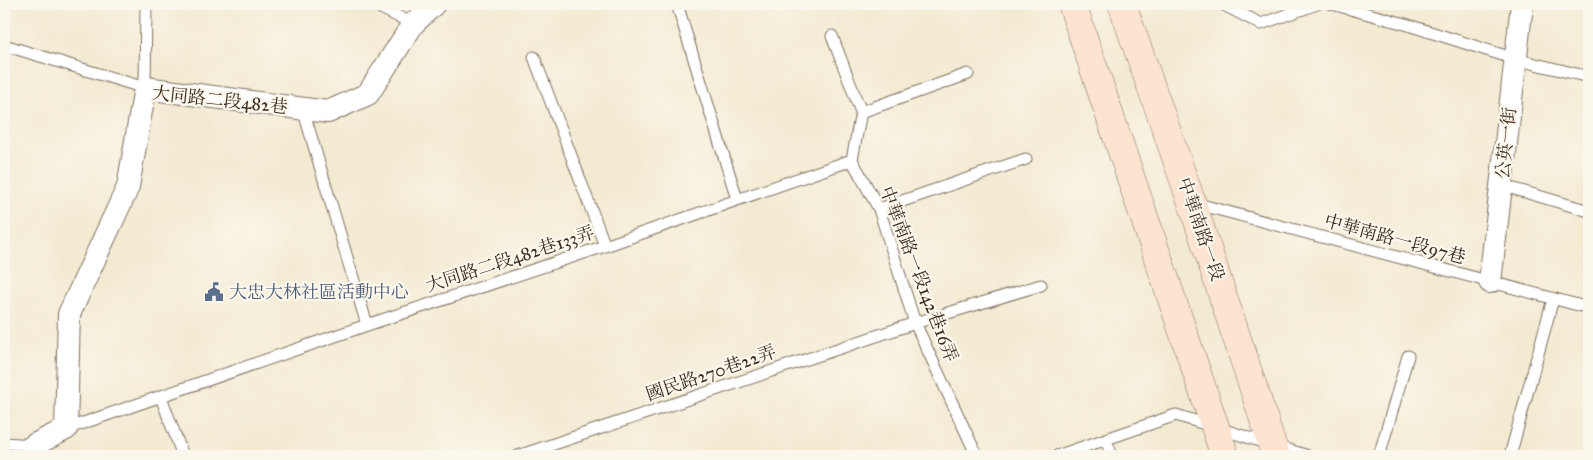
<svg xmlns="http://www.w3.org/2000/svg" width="1593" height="460" font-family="'IM FELL Great Primer','Noto Serif TC',serif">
<rect width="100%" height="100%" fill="#fbf7ec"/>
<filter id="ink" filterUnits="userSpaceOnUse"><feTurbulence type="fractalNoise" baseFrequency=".02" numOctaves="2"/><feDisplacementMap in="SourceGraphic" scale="10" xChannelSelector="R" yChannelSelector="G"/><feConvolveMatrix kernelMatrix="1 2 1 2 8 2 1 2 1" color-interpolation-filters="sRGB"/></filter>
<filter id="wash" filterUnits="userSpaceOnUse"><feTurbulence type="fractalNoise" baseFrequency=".0096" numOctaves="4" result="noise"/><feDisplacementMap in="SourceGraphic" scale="20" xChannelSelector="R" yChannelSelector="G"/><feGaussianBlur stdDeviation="1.12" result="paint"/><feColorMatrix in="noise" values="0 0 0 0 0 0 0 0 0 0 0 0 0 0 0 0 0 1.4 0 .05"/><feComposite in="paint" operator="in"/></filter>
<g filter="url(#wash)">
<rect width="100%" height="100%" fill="#f3ead2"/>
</g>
<g filter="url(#ink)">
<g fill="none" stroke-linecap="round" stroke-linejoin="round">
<g stroke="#7b6d5d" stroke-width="13">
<path id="lane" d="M373,4L413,24
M677,4L737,199
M1222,4L1261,24L1317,4
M1332,4L1405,24L1515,59L1589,77
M832,36L861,112
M4,45L145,88L146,4
M534,57L605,246
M303,109L367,325
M852,160L879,209L915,323L977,456
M852,160L861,112L968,74
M1501,185L1589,211
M1194,203L1589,308
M879,209L1026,159
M161,397L183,456
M66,429L367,325L605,246L852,160
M1106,440L1112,456
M4,443L34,445
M518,456L915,323L1041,285
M1057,456L1176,415L1308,456
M1379,456L1408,356
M1510,456L1553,299"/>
</g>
<g stroke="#7b6d5d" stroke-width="24">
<path id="street" d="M1490,282L1522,4
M35,456L34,445L66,429L69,314L128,187L145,88L328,112L368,94L413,24L434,4"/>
</g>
<g stroke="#7b6d5d" stroke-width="29">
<path id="secondary" d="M1072,4L1225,456
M1122,4L1192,203L1276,456"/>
</g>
<use href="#lane" stroke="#fff" stroke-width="11"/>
<use href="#street" stroke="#fff" stroke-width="22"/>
<use href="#secondary" stroke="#fde4d1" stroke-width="28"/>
</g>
</g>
<defs>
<g id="civic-bare" transform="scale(1.5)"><path d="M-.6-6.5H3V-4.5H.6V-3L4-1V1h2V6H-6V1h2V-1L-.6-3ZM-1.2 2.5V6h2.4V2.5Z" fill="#5c6f8a" stroke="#fbf7ec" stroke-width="2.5" paint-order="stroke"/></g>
</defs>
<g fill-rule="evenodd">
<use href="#civic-bare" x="214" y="292"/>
</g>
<g text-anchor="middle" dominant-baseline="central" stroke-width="4.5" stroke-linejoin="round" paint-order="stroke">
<g font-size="18" fill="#3b2a1e" stroke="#fbf7ec">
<text transform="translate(220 100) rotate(6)">大同路二段482巷</text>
<text transform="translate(1506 143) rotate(-84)">公英一街</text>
<text transform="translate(1201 229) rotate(71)">中華南路一段</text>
<text transform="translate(1395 239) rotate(15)">中華南路一段97巷</text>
<text transform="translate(510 259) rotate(-18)">大同路二段482巷133弄</text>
<text transform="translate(919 274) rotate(69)">中華南路一段142巷16弄</text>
<text transform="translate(711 373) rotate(-19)">國民路270巷22弄</text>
</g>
<g font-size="18" fill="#4e5e75" stroke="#fbf7ec" text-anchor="start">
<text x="229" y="292">大忠大林社區活動中心</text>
</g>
</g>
<rect width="1593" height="460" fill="none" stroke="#fbf7ec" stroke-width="20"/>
</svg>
